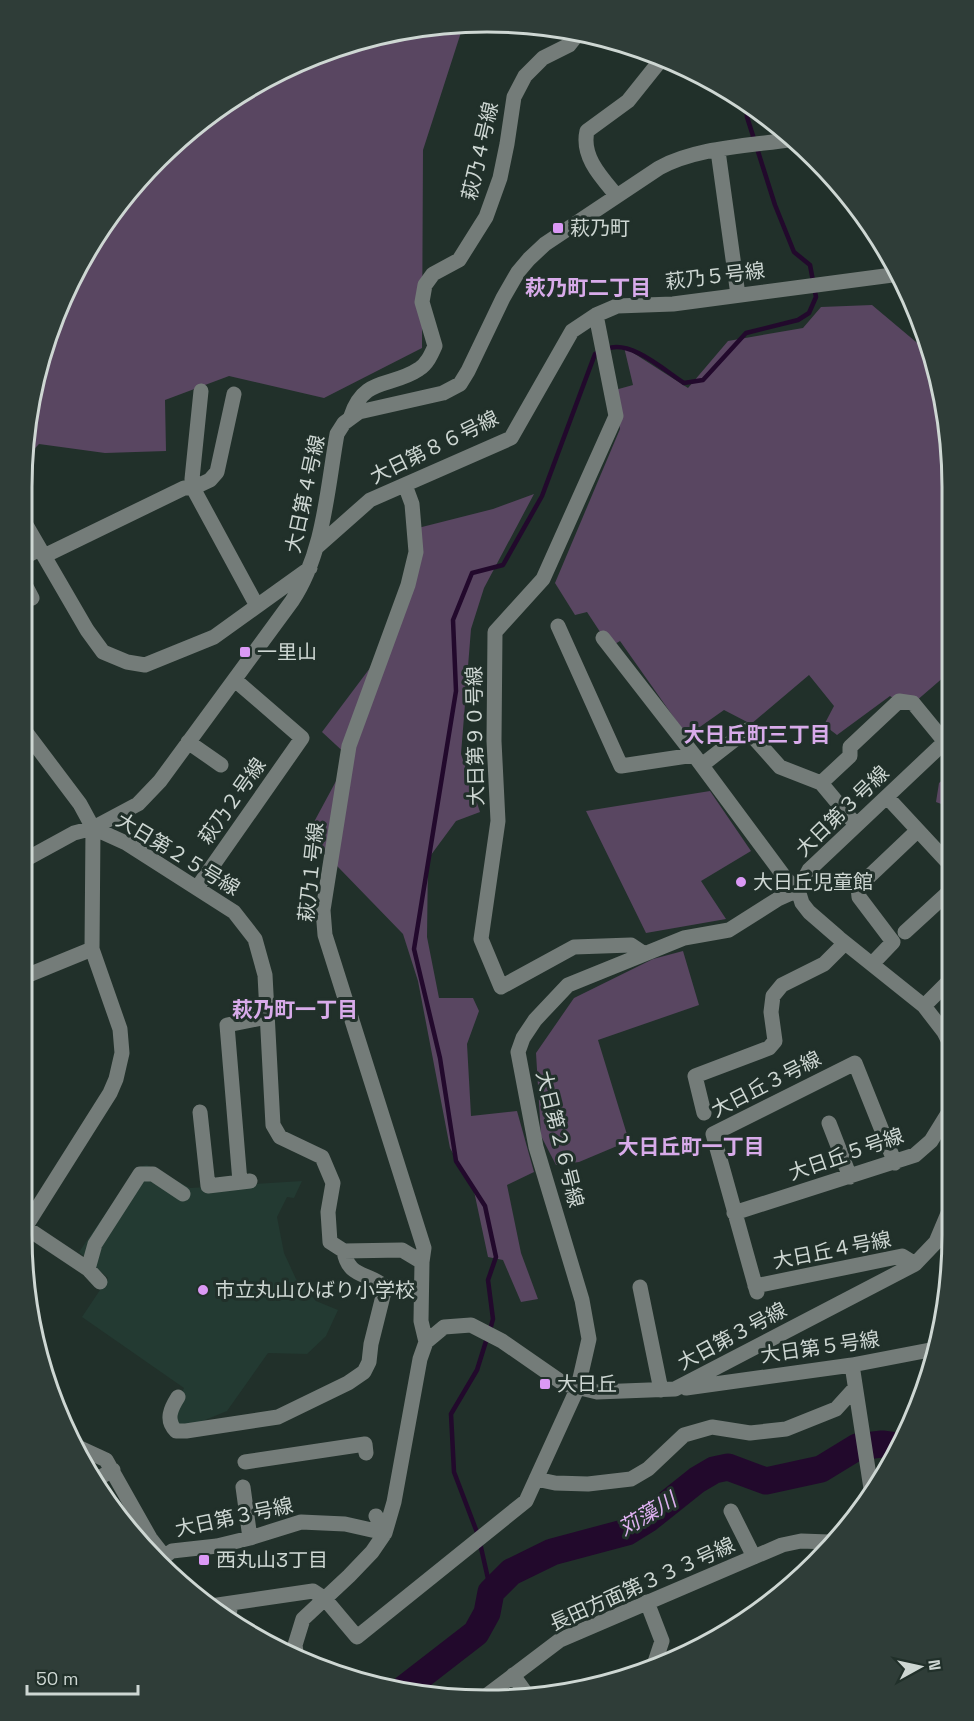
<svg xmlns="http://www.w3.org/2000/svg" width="974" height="1721" font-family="'Space Grotesk','Noto Sans JP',sans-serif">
<rect width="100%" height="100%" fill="#21302a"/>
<path fill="#233a32" d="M147,1165L190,1188L302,1181L294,1198L287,1197L277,1217L284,1253L296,1279L316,1301L338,1310L326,1336L307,1354L268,1353L227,1411L183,1429L172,1415L184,1388L82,1317L108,1278L79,1252L138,1167Z"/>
<path fill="#594661" d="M464,23L423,150L422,348L324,398L229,376L165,400L166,451L105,453L39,444L22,462L46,337L99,228L157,158L228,100L308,57L396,30Z
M872,305L922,347L925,330L928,338L952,456V670L908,708L890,696L837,735L824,725L834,706L809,675L751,724L724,710L687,736L620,641L610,647L587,612L575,615L555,583L620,429L615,390L633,385L624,347L688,388L728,341L803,328L821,307Z
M534,494L484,588L471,629L461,754L480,812L456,821L428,859L427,937L439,998H473L479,1011L467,1044L471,1116L517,1111L534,1172L507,1185L521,1253L538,1299L521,1302L503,1260L488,1257L474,1191L450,1148L418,981L403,934L307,835L349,757L322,732L373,664L411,559L414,529L493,509Z
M952,772V825L949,824V807L936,802L939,783Z
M710,791L751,851L701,881L726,919L646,933L586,811Z
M683,951L699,1005L598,1040L629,1141L579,1162L556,1165L541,1136L536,1053L574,998L653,959Z"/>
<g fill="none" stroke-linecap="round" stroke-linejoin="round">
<path stroke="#22092c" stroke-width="4.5" d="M607,349C630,339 665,371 684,383L703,380L746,333L798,320L809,313L816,297L810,265L794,252L775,205L747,117L746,100
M490,1330L493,1319L488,1280L496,1257L485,1206L456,1161L440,1058L414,949L456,691L453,620L472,573L503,565L542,496L595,354L599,352
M478,1535L454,1472L451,1414L477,1370L487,1338
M480,1543L491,1592"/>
<path stroke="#22092c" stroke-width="27" d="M405,1688L476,1633L487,1613L491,1592L511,1572L552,1552L627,1532L648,1519L697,1480L714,1470L728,1467L766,1481L821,1469L857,1447L882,1444L898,1446"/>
<path stroke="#747c79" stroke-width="15" d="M718,151L738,295
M617,196C602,178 581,157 587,131L628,101L664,56
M596,315L616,416L543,579L495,632L494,741L498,821L481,939L501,987L574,947L631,945L643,953
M201,391L192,479L193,488L210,480L217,472L234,394
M351,416C364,376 391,388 419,369C427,364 431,355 435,346L422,302L425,285L433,274L459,260L486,217L500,178L507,144L514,97L525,76L543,58L569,45L580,31
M405,485L412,504L416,552L408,585L349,746L323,910L325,935L424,1248L422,1262
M22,518L87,630L103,652L127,662L145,665L214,637L310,568
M317,547L370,500L511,438L572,331L596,315L617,306L673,304L900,274
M44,556L184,488H193L257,606
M22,558L40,549
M22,579L32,598
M558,626L621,766L694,755
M952,735L809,870L798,890L802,903L809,912L839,938L924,1006L944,1032L952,1048
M188,742L221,765
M702,765L747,730L780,767L821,783L856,825
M821,783L850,756V747L899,701L913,703L945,742
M887,797L952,867
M93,828L126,843L234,912L255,939L265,975L273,1125L280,1137L322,1157L333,1183L328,1212L330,1242L344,1251L402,1250L422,1262L421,1321L426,1342
M21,862L74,833L93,828L138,804L160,781L292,601C324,553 327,490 337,434L344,423L359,412L443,393L460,384L468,371L503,298L518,272L529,259L545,244L659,168C697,147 751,146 794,139
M197,888L302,738L235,680
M905,932L952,889
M872,964L893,942L859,897L858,887L917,831
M21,978L92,949
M924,1006L952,978
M200,1112L208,1186L250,1181
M704,1113L695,1076L769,1048L775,1041L771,1012L773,996L782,985L824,964L845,943
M829,1123L850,1177
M240,1182L227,1025L267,1017
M734,1213L915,1155L931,1141L952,1107
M25,1227L88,1269L100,1282
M21,1234L110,1093L116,1079L122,1053L120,1029L92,949L93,828L80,804L22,727
M88,1269L95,1244L140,1174H153L183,1194
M755,1286L902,1256L915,1264
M640,1287L661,1390
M757,1292L713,1134L855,1063L895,1163
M852,1365L872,1495
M686,1388L852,1365L935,1349
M178,1397C171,1408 165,1420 176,1431H186L278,1417L348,1383L364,1372L369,1362L371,1344L384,1292V1286C366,1272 348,1277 344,1251
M80,1448L106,1460L150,1538L164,1556
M245,1462L365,1444L366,1453
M97,1479L113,1470
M536,1479L555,1483L588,1484L631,1479L648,1469L684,1435L712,1427L750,1433L786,1429L836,1409L855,1388
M243,1487L250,1538
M731,1511L754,1557
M161,1559L172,1551L217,1546L250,1538L301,1522L345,1524L385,1533L394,1502L420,1359L426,1342L444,1327L471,1325L502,1341L564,1384L597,1392L675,1389L915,1264L936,1242L952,1204
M647,1602L662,1641L653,1668
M211,1606L313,1591L325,1599L357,1637L526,1501L578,1387L589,1339L582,1300L536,1147L518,1052L523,1038L535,1020L568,985L684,938L729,930L778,899L798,890L786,879L694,755L603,638
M228,1621L231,1603
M296,1652L295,1645L303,1619L349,1576L372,1552L385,1533L376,1516
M513,1675L528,1696
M486,1696L560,1640L782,1545L801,1541L829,1542"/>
</g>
<g fill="#db99f5" stroke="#21302a" stroke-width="2">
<rect x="552" y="222" width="12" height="12" rx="3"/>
<rect x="239" y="646" width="12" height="12" rx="3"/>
<circle cx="741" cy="882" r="6"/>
<circle cx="203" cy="1290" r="6"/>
<rect x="539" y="1378" width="12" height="12" rx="3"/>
<rect x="198" y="1554" width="12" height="12" rx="3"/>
</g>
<g text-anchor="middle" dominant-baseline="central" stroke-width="6" stroke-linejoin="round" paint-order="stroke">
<g font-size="20" fill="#ced7d3" stroke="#21302a">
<text transform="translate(480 151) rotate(-77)">萩乃４号線</text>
<text transform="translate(715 276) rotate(-7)">萩乃５号線</text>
<text transform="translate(434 447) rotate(-26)">大日第８６号線</text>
<text transform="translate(305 494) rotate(-78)">大日第４号線</text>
<text transform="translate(475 736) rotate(-91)">大日第９０号線</text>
<text transform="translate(232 801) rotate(-55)">萩乃２号線</text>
<text transform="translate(842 811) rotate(-44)">大日第３号線</text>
<text transform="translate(178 854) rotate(31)">大日第２５号線</text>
<text transform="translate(311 872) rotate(-84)">萩乃１号線</text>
<text transform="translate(766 1084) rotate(-27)">大日丘３号線</text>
<text transform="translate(560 1139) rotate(76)">大日第２６号線</text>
<text transform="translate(846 1154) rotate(-19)">大日丘５号線</text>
<text transform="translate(832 1250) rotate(-11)">大日丘４号線</text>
<text transform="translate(732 1336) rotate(-28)">大日第３号線</text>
<text transform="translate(820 1347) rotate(-8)">大日第５号線</text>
<text transform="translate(234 1517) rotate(-12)">大日第３号線</text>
<text transform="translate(642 1584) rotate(-24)">長田方面第３３３号線</text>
</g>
<g font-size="20" fill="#ced7d3" stroke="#21302a" text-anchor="start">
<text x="570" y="228">萩乃町</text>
<text x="257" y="652">一里山</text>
<text x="753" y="882">大日丘児童館</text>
<text x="215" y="1290">市立丸山ひばり小学校</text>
<text x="557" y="1384">大日丘</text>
<text x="216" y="1560">西丸山3丁目</text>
</g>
<g font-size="21" font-weight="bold" fill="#d8abea" stroke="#21302a">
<text x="588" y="287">萩乃町二丁目</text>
<text x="757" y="734">大日丘町三丁目</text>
<text x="295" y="1009">萩乃町一丁目</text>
<text x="691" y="1146">大日丘町一丁目</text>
</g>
<g font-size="21" font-style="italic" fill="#ddb0f0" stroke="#21302a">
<text transform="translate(647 1514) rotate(-31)">苅藻川</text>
</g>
</g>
<path d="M0 0H974V1721H0ZM487 32H487A455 455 0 0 1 942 487V1235A455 455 0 0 1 487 1690H487A455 455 0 0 1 32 1235V487A455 455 0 0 1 487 32Z" fill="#2f3d38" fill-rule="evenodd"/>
<path fill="none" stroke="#ced7d3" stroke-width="3" d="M487 32H487A455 455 0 0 1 942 487V1235A455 455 0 0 1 487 1690H487A455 455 0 0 1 32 1235V487A455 455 0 0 1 487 32Z"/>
<g transform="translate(920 1667) rotate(82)" stroke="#21302a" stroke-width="4.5" paint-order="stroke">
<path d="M0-4.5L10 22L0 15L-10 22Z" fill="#ced7d3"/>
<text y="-9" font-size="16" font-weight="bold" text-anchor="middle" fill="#ced7d3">N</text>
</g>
<path d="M27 1685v9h111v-9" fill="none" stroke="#ced7d3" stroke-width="3"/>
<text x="36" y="1685" font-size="18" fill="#ced7d3" stroke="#21302a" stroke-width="4.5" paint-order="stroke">50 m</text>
</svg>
